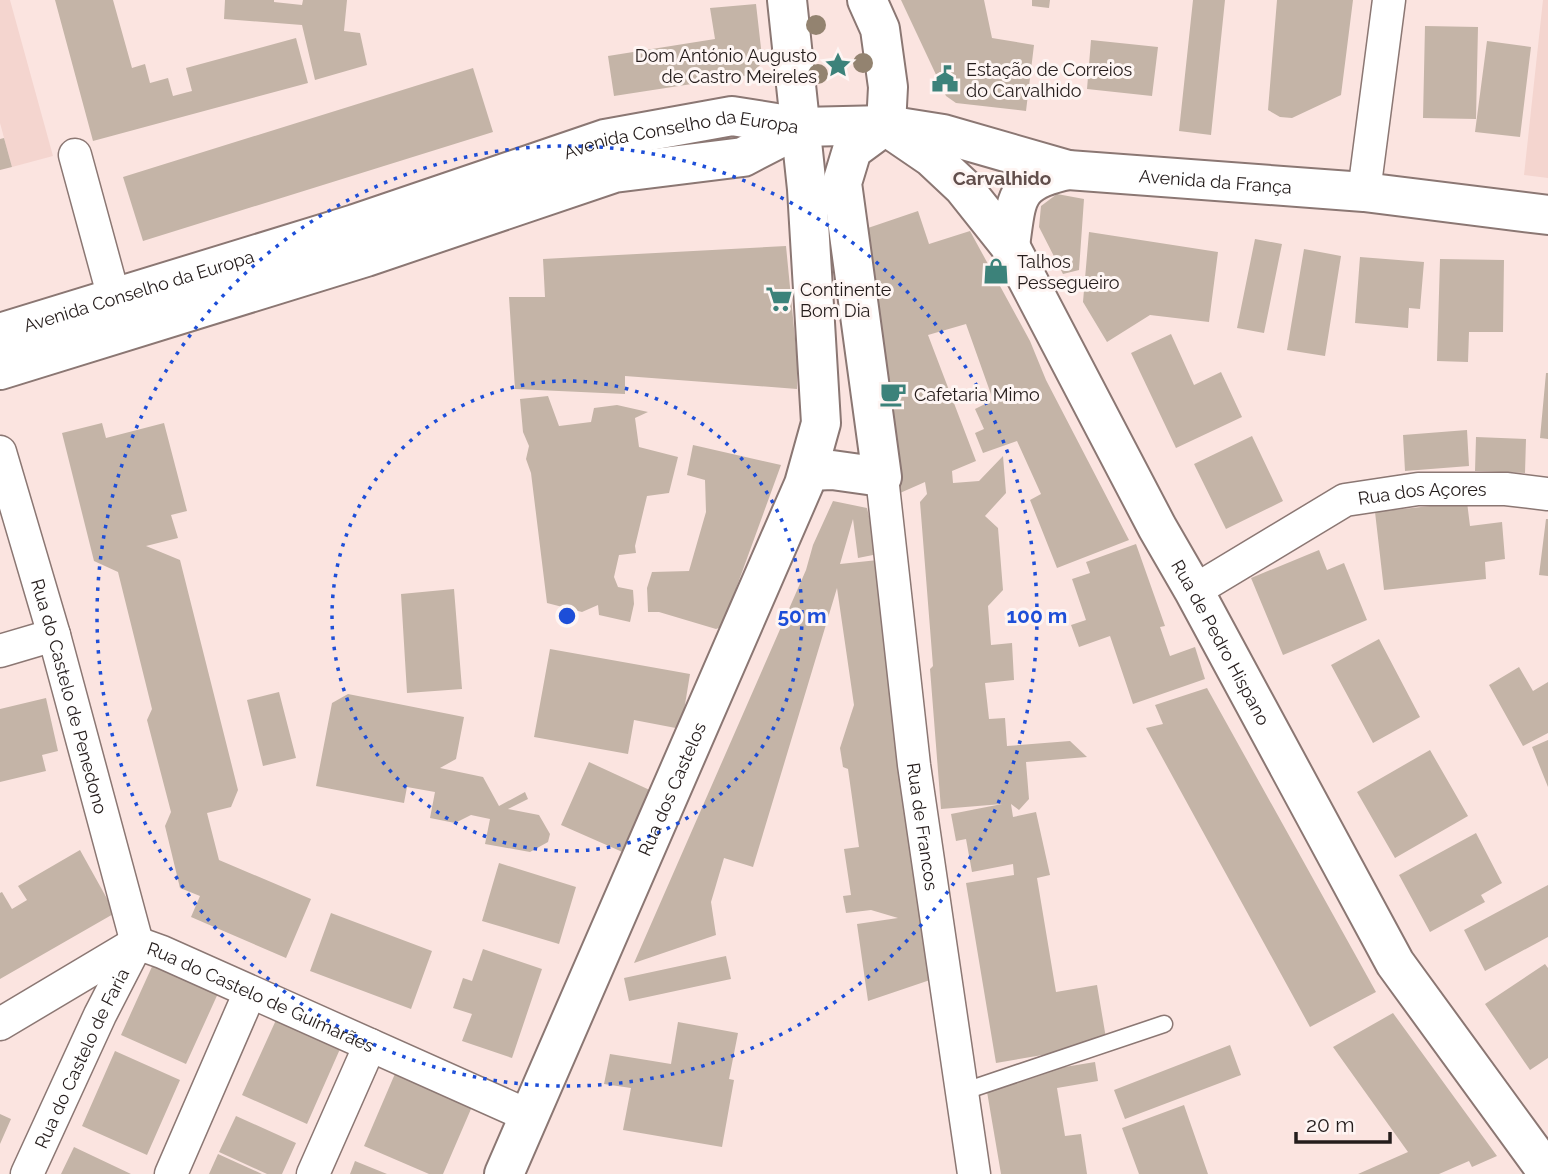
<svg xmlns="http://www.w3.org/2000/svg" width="1548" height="1174" font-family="Raleway,sans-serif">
<rect width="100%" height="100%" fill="#fbe4e0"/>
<path fill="#f4d5cf" d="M0,0H10L53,156L12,167L0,123Z
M1543,0H1548V178L1524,175Z"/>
<path fill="#c4b4a7" d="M55,0H113L132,68L145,64L150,83L168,78L173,96L192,91L186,68L296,38L308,83L93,141Z
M225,0H274V2L302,5L303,0H347L344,31L360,33L367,65L315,80L302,25L224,19Z
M901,0H984L992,38L1034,45L1026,111L956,103L946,96Z
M1032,0H1050L1049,8L1032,6Z
M1193,0H1225L1211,135L1179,131Z
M1277,0H1353L1341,95L1292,118L1280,117L1268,110Z
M756,4L762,57L761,64L750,75L614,96L608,56L715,39L710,8Z
M1425,26L1478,27L1476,119L1423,118Z
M1091,40L1158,47L1152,96L1087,89Z
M1487,41L1531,47L1520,137L1475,132Z
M473,68L493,132L143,241L123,177Z
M4,138L12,167L0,170V139Z
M1057,194L1084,199L1079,270L1063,274L1039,227L1041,206Z
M918,211L929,244L970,231L1030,341L1046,380L1129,540L1057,568L1030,500L1041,494L1017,441L983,453L975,433L984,429L975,409L993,400L966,324L928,335L976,461L952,471L953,483L979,481L1003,456L1006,493L985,516L998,528L1003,590L988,606L991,645L1012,643L1014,680L985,683L989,719L1005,718L1007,746L1070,741L1087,757L1026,762L1029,799L1019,810L1011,804L1013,817L1036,812L1050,875L1037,878L1056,992L1097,985L1107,1044L996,1063L966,883L1014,875L1013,864L972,872L966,839L956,841L951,814L1002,804L941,809L930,669L933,666L920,502L927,494L925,482L900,493L865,229Z
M1089,232L1218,252L1209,322L1150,315L1107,342L1083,302Z
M1255,239L1282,244L1264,333L1237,328Z
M786,246L797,359V389L625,376V394L515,389L509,297H545L543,259Z
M1304,249L1341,256L1325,356L1287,350Z
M1360,257L1424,262L1420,309L1409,308L1408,328L1355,323Z
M1440,259L1504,260L1503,332H1469L1468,362L1437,361Z
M1171,334L1194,385L1221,372L1242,417L1176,448L1131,353Z
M1546,373H1548V439L1540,438Z
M548,396L559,426L591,422L594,408L617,405L648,412L635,418L639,447L678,457L669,493L647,496L635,546L636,553L619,555L614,577L618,587L633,590L634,604L630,622L599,615L598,605L582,612L547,603L531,473L526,459L529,446L523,432L520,399Z
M102,423L106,438L164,423L187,511L171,515L178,538L146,546L180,560L238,790L231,807L207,813L219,860L311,899L286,958L191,917L200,896L180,888L165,826L171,812L147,720L152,709L118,572L94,561L62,433Z
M1467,430L1469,466L1405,471L1403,435Z
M1252,436L1283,501L1226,529L1194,464Z
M1476,437L1526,439L1525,473L1475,471Z
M693,445L781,465L722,627L716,629L659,612H648L647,588L652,572L689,571L706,512L705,480L687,475Z
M833,501L867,508L878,554L858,558L853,519L840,564L878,560L933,979L868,1001L857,924L898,918L871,910L846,913L843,896L851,895L844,849L859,847L848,769L843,767L840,748L854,705L837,588L753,867L724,858L711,902L716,935L634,963L806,570L813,545Z
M1467,502L1470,526L1502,522L1505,559L1485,562L1486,579L1384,590L1375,512Z
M1546,519H1548V576L1539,575Z
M1136,544L1165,626L1160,627L1170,656L1195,647L1205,679L1133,704L1110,636L1079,647L1071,625L1086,620L1072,579L1090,573L1086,562Z
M1319,550L1327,570L1344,563L1367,620L1283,655L1251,578Z
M454,589L462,689L407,693L401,594Z
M1379,639L1420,717L1373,743L1331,665Z
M550,649L690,674L681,729L634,720L628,754L534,737Z
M1519,667L1533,691L1548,682V733L1523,746L1489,685Z
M1207,688L1376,992L1310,1027L1146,728L1163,724L1155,705Z
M279,692L296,758L263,766L247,700Z
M348,694L464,717L456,759L440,768L483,777L499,806L525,792L528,799L508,809L539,815L550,834L548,842L530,852L485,844L490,819L471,815L455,823L430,818L435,792L407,787L404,803L316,786L332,703Z
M46,698L58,751L42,755L46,771L0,782V709Z
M1548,740V787L1532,747Z
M1430,750L1468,816L1395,858L1357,792Z
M589,762L654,792L627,854L561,825Z
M1476,833L1502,883L1481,895L1485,902L1430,932L1399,875Z
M80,850L115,913L0,979V893L2,892L12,909L27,900L18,886Z
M499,863L576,887L559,944L482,921Z
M1548,885V937L1485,971L1464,930Z
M331,913L432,951L411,1009L310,971Z
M483,949L542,969L512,1058L462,1041L472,1014L453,1008L463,978L472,981Z
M726,956L731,979L629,1001L624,978Z
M155,960L220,989L186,1064L121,1035Z
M1545,964L1548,968V1058L1530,1070L1485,1004Z
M1393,1013L1497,1156L1472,1167L1469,1161L1439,1174H1358L1408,1152L1333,1047Z
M276,1020L340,1049L307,1124L242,1095Z
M678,1022L738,1033L729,1079L734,1080L722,1147L623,1130L631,1088L604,1084L610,1054L671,1064Z
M1230,1045L1241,1075L1125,1119L1114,1090Z
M115,1051L180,1080L147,1155L82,1126Z
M1095,1062L1098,1081L1057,1088L1065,1136L1081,1134L1087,1174H1001L985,1080Z
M397,1069L474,1102L443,1174H429L364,1146Z
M1184,1105L1208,1174H1139L1122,1128Z
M0,1114L11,1119L0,1144Z
M236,1116L296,1143L282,1174H267L219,1152Z
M74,1147L131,1174H61Z
M218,1154L262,1174H209Z
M355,1161L387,1174H350Z"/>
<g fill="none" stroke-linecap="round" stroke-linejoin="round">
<g stroke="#8b7773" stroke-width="19">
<path id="lane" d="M962,1092L1164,1024"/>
</g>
<g stroke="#8b7773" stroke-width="35">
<g id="street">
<path d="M75,155L114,298"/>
<path d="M1364,192L1389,0"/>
<path id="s1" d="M0,452L54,635L137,943"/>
<path id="s2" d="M882,477L914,765L974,1174"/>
<path id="s3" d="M1194,591L1345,500L1418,489H1506L1548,494"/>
<path d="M0,651L54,635"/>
<path id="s4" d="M137,943L162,952L529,1116"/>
<path d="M0,1024L136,943"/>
<path id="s5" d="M27,1174L100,1015L137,943"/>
<path d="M171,1174L250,992"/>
<path d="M313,1174L370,1045"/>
</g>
</g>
<g stroke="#8b7773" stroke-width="42">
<g id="secondary">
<path d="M867,0L880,29L888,87L886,125"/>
<path id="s6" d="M890,129L931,157L963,187L1010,246L1157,527L1194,591L1395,963L1548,1173"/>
<path d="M1010,246C1017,196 1014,182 1068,170"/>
<path id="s7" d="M0,333L355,224L605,139L732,116L801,127L886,125L943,134L1068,170L1364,192L1548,215"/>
<path d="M0,370L366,257L614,173L743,157L801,127"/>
<path d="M809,471L832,470L882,477L842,183L852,150L886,125"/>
<path id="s8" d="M504,1174L804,484L821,423L807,189L787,0"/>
</g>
</g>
<use href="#lane" stroke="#fff" stroke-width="16"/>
<use href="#street" stroke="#fff" stroke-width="32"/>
<use href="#secondary" stroke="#fff" stroke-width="38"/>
</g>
<g fill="#938370">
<circle cx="816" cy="25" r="10"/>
<circle cx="863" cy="63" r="10"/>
<circle cx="818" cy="74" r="10"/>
</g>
<g fill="none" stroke="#1d4ed8" stroke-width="3.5" stroke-dasharray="3.5 7">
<circle cx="567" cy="616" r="235"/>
<circle cx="567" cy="616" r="470"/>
</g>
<defs>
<g id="sight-bare" transform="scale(2.1)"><path d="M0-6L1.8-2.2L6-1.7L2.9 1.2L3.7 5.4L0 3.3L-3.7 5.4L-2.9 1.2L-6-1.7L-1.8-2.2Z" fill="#3c827a" stroke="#fef5f3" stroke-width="2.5" paint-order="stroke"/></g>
<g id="civic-bare" transform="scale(2.1)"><path d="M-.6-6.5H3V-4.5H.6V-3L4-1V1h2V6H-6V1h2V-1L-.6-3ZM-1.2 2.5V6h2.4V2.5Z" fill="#3c827a" stroke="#fef5f3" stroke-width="2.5" paint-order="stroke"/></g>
<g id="shop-bare" transform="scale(2.1)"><path d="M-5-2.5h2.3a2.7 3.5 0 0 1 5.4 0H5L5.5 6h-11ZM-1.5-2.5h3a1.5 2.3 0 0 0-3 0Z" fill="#3c827a" stroke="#fef5f3" stroke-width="2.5" paint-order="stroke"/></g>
<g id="supermarket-bare" transform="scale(2.1)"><path d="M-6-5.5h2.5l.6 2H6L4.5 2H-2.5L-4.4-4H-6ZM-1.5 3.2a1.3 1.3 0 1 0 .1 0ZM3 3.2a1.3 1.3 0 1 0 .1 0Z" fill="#3c827a" stroke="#fef5f3" stroke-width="2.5" paint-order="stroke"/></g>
<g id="cafe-bare" transform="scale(2.1)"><path d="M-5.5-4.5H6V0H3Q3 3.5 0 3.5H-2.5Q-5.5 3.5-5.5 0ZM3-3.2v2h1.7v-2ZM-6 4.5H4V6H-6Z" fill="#3c827a" stroke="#fef5f3" stroke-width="2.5" paint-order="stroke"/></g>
</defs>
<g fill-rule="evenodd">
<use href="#sight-bare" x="838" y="65"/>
<use href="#civic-bare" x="945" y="79"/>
<use href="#shop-bare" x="996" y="271"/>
<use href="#supermarket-bare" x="779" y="299"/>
<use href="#cafe-bare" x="893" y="394"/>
</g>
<g text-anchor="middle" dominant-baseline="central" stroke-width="6" stroke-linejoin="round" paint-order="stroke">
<g font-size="18" fill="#241c1b" stroke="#fef5f3" text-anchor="start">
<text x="817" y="55" text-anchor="end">Dom António Augusto<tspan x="817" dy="21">de Castro Meireles</tspan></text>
<text x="966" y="69">Estação de Correios<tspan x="966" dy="21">do Carvalhido</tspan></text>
<text x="1017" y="261">Talhos<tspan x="1017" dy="21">Pessegueiro</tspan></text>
<text x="800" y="289">Continente<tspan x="800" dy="21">Bom Dia</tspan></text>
<text x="914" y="394">Cafetaria Mimo</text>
</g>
<g font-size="18" fill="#241c1b" stroke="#fef5f3">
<text stroke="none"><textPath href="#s7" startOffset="712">Avenida Conselho da Europa</textPath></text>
<text stroke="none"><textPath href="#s7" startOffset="1255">Avenida da França</textPath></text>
<text stroke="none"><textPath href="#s7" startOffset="145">Avenida Conselho da Europa</textPath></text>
<text stroke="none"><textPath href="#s3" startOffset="254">Rua dos Açores</textPath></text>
<text stroke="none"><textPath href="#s6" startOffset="618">Rua de Pedro Hispano</textPath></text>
<text stroke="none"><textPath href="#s1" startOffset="254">Rua do Castelo de Penedono</textPath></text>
<text stroke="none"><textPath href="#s8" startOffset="420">Rua dos Castelos</textPath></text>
<text stroke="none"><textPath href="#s2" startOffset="352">Rua de Francos</textPath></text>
<text stroke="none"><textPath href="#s4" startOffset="135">Rua do Castelo de Guimarães</textPath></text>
<text stroke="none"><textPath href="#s5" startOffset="128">Rua do Castelo de Faria</textPath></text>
</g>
<g font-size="19" font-weight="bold" fill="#624f4c" stroke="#fef5f3">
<text x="1002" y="178">Carvalhido</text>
</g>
</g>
<circle cx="567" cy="616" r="10" fill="#1d4ed8" stroke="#fef5f3" stroke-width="3.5"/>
<g font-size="21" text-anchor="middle" font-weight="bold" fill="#1d4ed8" stroke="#fef5f3" stroke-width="6" stroke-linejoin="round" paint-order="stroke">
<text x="802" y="623">50 m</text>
<text x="1037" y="623">100 m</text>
</g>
<path d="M1296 1132v10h94v-10" fill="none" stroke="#241c1b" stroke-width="3.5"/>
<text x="1306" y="1132" font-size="21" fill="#241c1b" stroke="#fef5f3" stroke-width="5" paint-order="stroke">20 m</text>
</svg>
